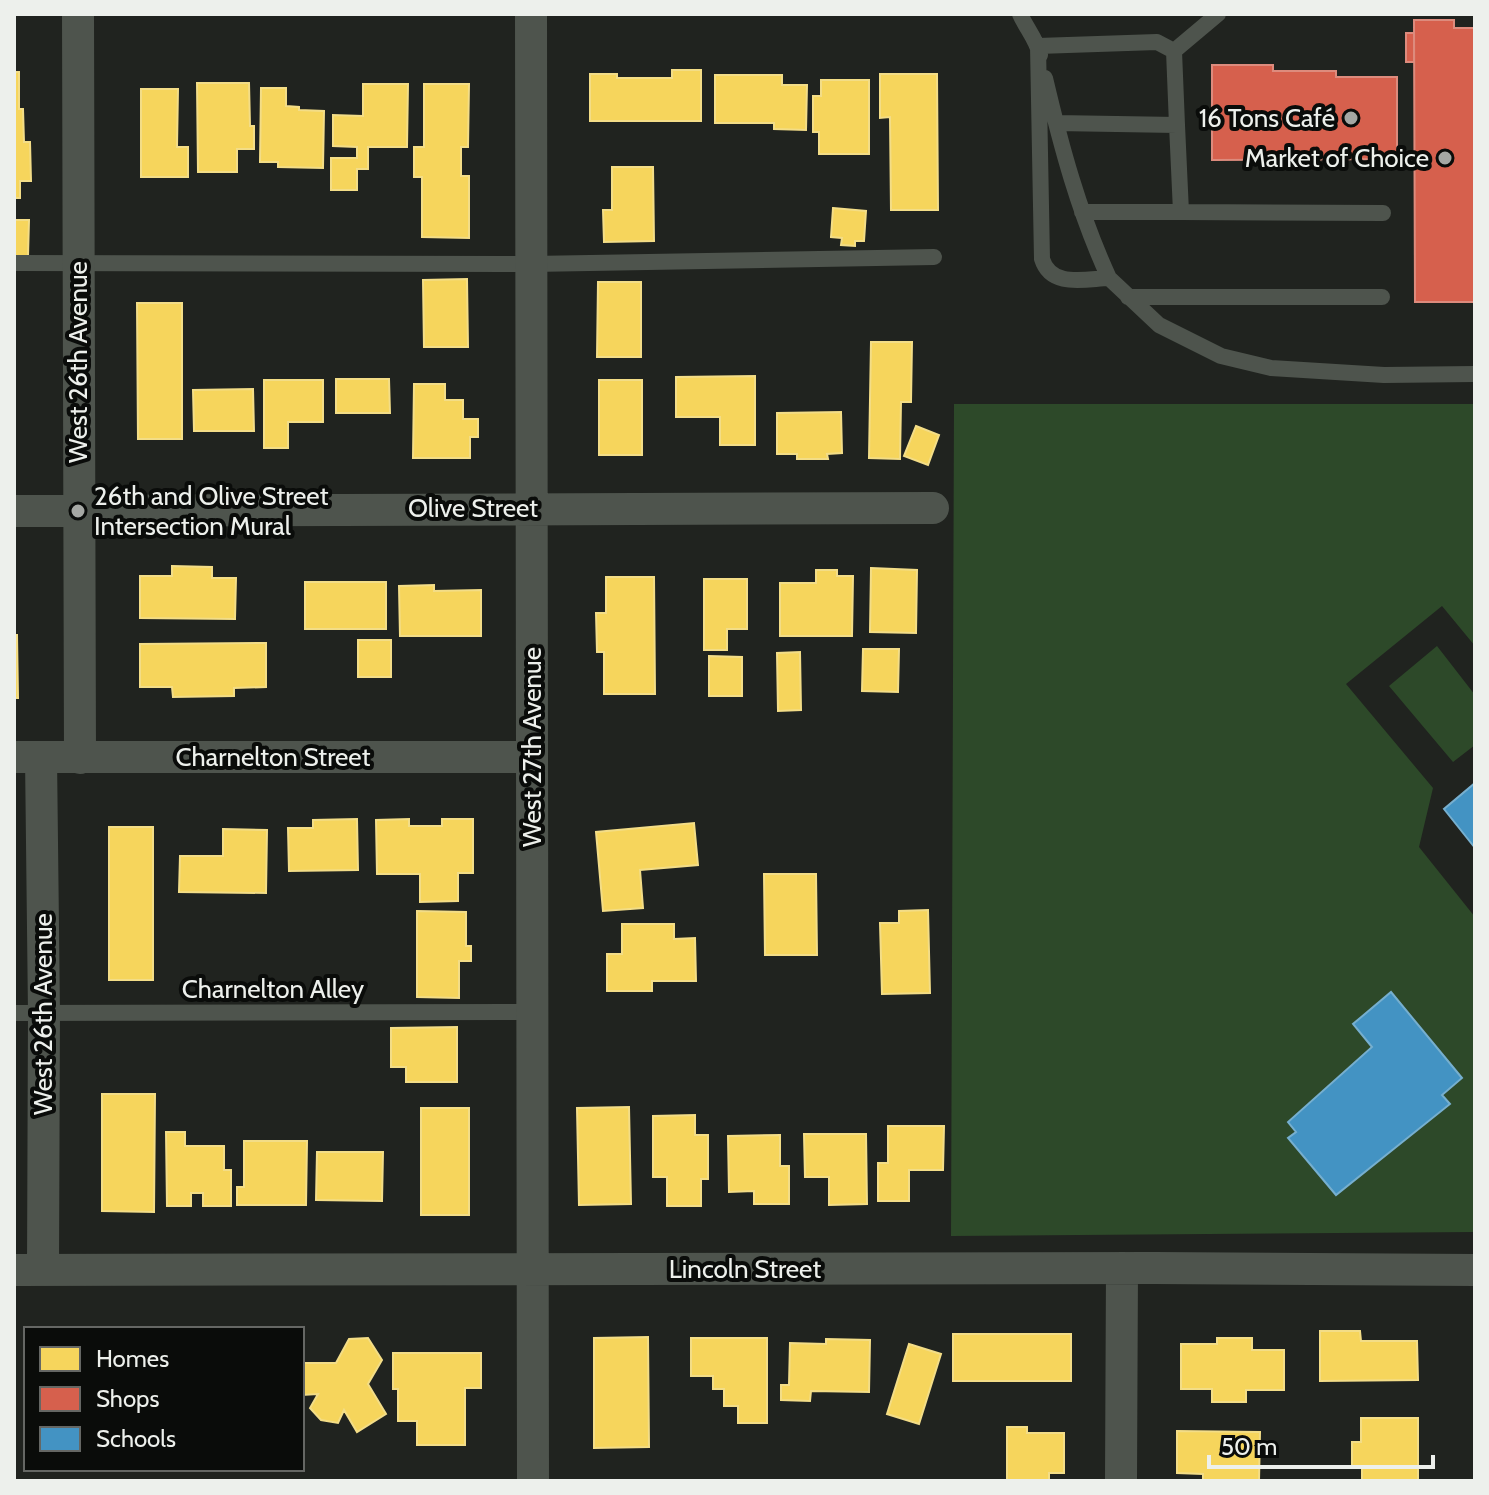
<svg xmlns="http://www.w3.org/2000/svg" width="1489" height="1495" font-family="Cabin,sans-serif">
<rect width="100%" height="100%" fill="#20231f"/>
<path fill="#2d4929" d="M954,404H1475V646L1442,606L1346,684L1433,788L1419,847L1475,917V1232L951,1236Z
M1437,646L1475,695V745L1453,762L1389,686Z"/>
<path fill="#f6d55c" stroke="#f3dd87" stroke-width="2" d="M672,70H701V121H590V74H617V78H672Z
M14,72H19V109H23L24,142H30L31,181H20V198H14Z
M880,74H937L938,210H891L890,117L880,118Z
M715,75H782V85H807L806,130L774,129V123H715Z
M821,80H869V154H819V132H813V96H821Z
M197,83H249L250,126H254V149H237V172H198Z
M363,84H408L407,147H368V169H357V190H331V158H357V147L333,146V115L363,116Z
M424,84H469L468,147H461V176H469V238L422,237V177H414V147H424Z
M261,88H286V106L299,107V110L324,111L323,168L278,167V162H260Z
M141,89H178L177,147H188V177H141Z
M612,167H653L654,241L604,242L603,210H612Z
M833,208L866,211L864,241H855V246L841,245L842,238L831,237Z
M14,220H29L28,256H14Z
M14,275H15V360H14Z
M467,279L468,347H424L423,280Z
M598,282H641V357H597Z
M137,303H182V439H138Z
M871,342H912L911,402H901L900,459L869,458Z
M755,376V445H720V417H676V377Z
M336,379H389L390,413H336Z
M264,380H323V422H288V448H264Z
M599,380H642V455H599Z
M14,381H15V452H14Z
M414,384H445V400H463V419H478V437H470V458H413Z
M253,389L254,431H194L193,390Z
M841,412L842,453L827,454L828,459H797V454H777V413Z
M916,426L939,435L928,465L904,456Z
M172,566L212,567V578H236L235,619L140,618V576H172Z
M871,568L917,570L916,633L870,632Z
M816,570H837V576H853L852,636H780V583H816Z
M606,577H654L655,694H604V652H597L596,613H606Z
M704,579H747V629H727V650H704Z
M305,582H386V629H305Z
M434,585V591L481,590V636H400L399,586Z
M14,635H17L18,698H14Z
M358,640H391V677H358Z
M266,643V687L234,688V696L173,697L172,687H140V644Z
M863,649H899L898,692L862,691Z
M800,652L801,710L778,711L777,653Z
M709,656L742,657V696H709Z
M357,819L358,870L289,871L288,828H313V820Z
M409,819V826H442V819H473V873H458V901L420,902V874H377L376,820Z
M694,823L698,865L640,870L643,908L603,911L596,832Z
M109,827H153V980H109Z
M223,829L267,830L266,893L179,892L180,856H223Z
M764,874H816L817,955H765Z
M928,910L930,993L882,994L880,923H899V911Z
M417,911L466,912V946H471V961H459V998L417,997Z
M622,924H674V939L695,938L696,981H652V991H607V954H622Z
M457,1027V1082H406V1067H391V1028Z
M102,1094H155L154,1212L102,1211Z
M629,1107L631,1204L579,1205L577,1108Z
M421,1108H469V1215H421Z
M695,1115V1135H708V1179H701V1206H667V1177H653V1116Z
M888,1126H944L943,1170H909V1201H878V1163H888Z
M166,1132H185V1146H224V1170H231V1206H203V1193H191V1206H167Z
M804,1134H866L867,1204L829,1205V1177H805Z
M780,1135V1166H789V1204H754V1191L729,1192L728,1136Z
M244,1141H307L306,1205H237V1187H244Z
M317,1152H383L382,1201L316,1200Z
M1320,1331H1360L1361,1341H1417L1418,1380L1320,1381Z
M953,1334H1071V1381H953Z
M648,1337L649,1447L594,1448V1338Z
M368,1338L382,1360L368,1384L386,1414L357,1432L344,1410L338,1423L321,1420L310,1408L318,1394L302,1395V1363H336L349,1339Z
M691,1338H767V1423H738V1406H724V1389H713V1376H691Z
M1217,1338H1252V1350H1284V1390H1246V1402H1212V1389H1181V1344H1217Z
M826,1339L870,1340L869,1392L811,1391L810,1401L781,1400V1385H789L790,1343L826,1344Z
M909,1344L941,1354L919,1424L887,1414Z
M393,1353H481V1388H465V1445H417V1421H398V1389H393Z
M1361,1418H1418V1481H1362V1467H1352V1442H1361Z
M1007,1427H1027V1433H1064V1473H1049V1481H1007Z
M1177,1431L1260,1432L1259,1481L1203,1480V1474L1177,1473Z"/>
<path fill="#d6604d" stroke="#dd8b7d" stroke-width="2" d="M1414,20H1454V28H1475V302H1415Z
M1406,33H1414V62H1406Z
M1212,65H1273V71H1336V77H1397V159L1212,160Z"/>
<path fill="#4393c3" stroke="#76afcf" stroke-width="2" d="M1475,783V848L1444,809Z
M1391,992L1462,1078L1442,1095L1450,1104L1336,1195L1288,1138L1296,1132L1288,1122L1372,1047L1353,1024Z"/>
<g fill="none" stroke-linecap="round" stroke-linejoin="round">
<path stroke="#4e544d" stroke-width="16" d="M1020,14C1026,28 1037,40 1040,55
M1038,46L1042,259C1051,288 1084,279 1109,278L1159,325L1221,356L1271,368L1384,375L1475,374
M1038,46L1157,42L1174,51L1177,125L1056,123
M1174,51L1218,14
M1045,78C1061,146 1079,213 1109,278
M1082,212H1181L1177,125
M1181,212L1383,213
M14,263L532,264L934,257
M1128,297H1382
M14,1013L533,1012"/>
<path stroke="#4e544d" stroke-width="32" d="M78,14L80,758
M531,14L533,1481
M14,511L933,508
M14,757H532
M41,757L44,1013L43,1270
M14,1270L1154,1268L1475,1270
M1121,1481L1122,1268"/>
</g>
<g fill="#a5a8a4" stroke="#0a0c0a" stroke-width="3">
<circle cx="1351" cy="118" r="8"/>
<circle cx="1445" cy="158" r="8"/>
<circle cx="78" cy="511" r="8"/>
</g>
<g text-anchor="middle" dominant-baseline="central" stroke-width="8" stroke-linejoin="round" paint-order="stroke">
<g font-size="26" fill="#edf0ec" stroke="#0a0c0a" text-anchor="end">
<text x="1335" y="118">16 Tons Café</text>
<text x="1429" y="158">Market of Choice</text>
<text x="94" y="496" text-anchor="start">26th and Olive Street<tspan x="94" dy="30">Intersection Mural</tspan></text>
</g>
<g font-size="26" fill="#edf0ec" stroke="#0a0c0a">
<text transform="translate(78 362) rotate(-90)">West 26th Avenue</text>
<text x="473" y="508">Olive Street</text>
<text transform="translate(532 747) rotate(-90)">West 27th Avenue</text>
<text x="273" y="757">Charnelton Street</text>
<text x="273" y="989">Charnelton Alley</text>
<text transform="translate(43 1014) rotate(-90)">West 26th Avenue</text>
<text x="745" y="1269">Lincoln Street</text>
</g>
</g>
<rect width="1489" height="1495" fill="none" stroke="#edf0ec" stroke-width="32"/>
<rect x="24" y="1327" width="280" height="144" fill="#0a0c0a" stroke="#656764" stroke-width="2"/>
<rect x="40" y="1347" width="40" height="24" fill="#f6d55c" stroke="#656764" stroke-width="2"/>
<text x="96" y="1367" font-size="24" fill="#edf0ec">Homes</text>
<rect x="40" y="1387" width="40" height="24" fill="#d6604d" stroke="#656764" stroke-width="2"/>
<text x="96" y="1407" font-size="24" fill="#edf0ec">Shops</text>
<rect x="40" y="1427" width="40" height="24" fill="#4393c3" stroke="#656764" stroke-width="2"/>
<text x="96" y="1447" font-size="24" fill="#edf0ec">Schools</text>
<path d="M1209 1455v12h224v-12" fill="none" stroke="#edf0ec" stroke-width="4"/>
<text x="1221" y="1455" font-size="24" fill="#edf0ec" stroke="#0a0c0a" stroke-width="6" paint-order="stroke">50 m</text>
</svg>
